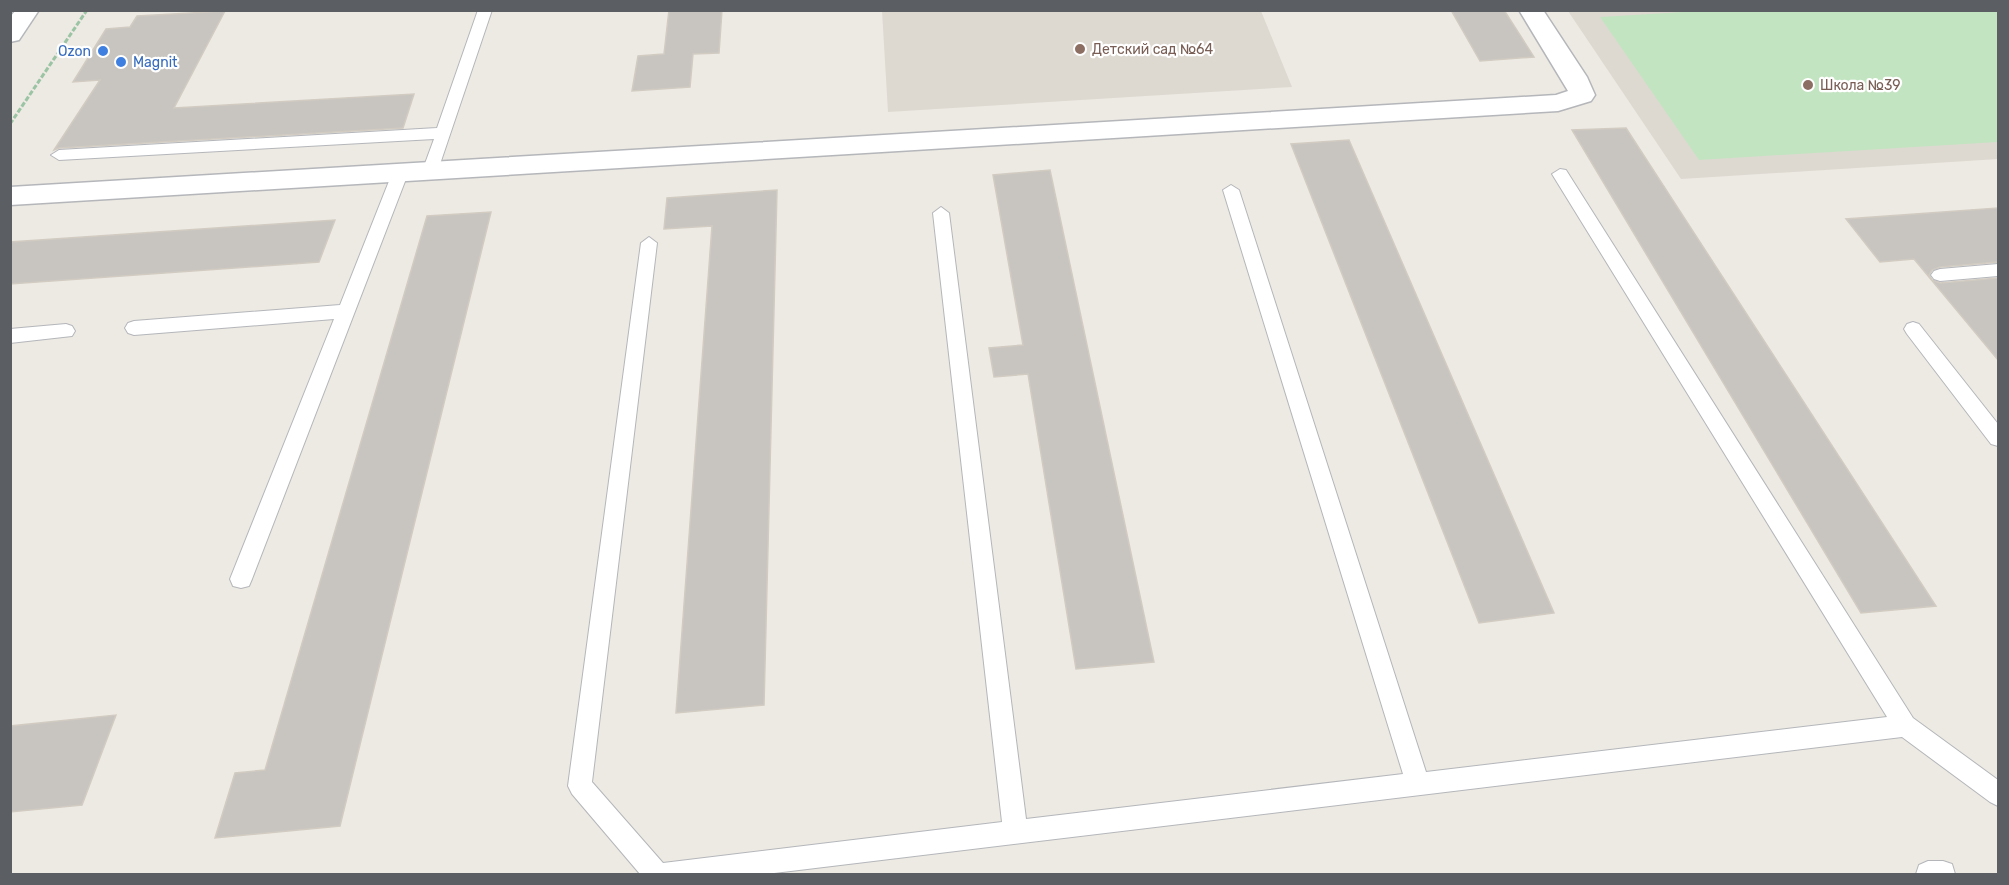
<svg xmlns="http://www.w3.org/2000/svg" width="2009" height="885" font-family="Rubik,sans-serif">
<rect width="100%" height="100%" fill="#edeae3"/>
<path fill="#ddd9d1" d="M882,11H1261L1292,87L888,112Z
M1568,11H1998V159L1681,179Z"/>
<path fill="#c3e4c1" d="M1716,10L1998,11V142L1699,160L1600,17Z"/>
<path fill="#c8c5c0" stroke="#d1cbc2" stroke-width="1.5" d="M669,10H722L719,53L693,54L690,87L632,91L638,56L664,54Z
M1451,10H1504L1534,57L1480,61Z
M225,11L174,108L414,94L403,128L59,148L54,150L100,80L73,82L106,29L130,27L137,16Z
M1626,128L1936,606L1861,613L1572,130Z
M1349,140L1554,613L1479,623L1291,144Z
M1050,170L1154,662L1076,669L1028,374L994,377L989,348L1023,345L993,175Z
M777,190L764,705L676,713L712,226L664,229L667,198Z
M1998,208V262L1940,267L1932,270L1929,275L1932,280L1940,283L1998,278V360L1914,259L1880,262L1846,219Z
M491,212L340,826L215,838L235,773L265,770L427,216Z
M335,220L319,262L10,284V242Z
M116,715L82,805L10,812V726Z"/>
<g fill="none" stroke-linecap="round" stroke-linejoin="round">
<g stroke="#b4b6ba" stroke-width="2">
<path id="service" d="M478,10H492L437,173L431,174L423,169L434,139L59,160L51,155L59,150L437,128Z
M401,166L409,171L252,579L249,586L241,588L233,586L230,579L334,319L134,335L128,333L125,328L128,323L134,321L340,305L393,171Z
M1560,169L1566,170L1913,718L1998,780V806L1990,802L1902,737L766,874H640L572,794L568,786L641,243L649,237L657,243L592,782L663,863L1002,822L933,213L941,207L949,213L1026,819L1403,774L1223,190L1231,185L1239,190L1426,772L1887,717L1552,174Z
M1998,264V276L1940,281L1934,279L1931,275L1934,271L1940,269Z
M1913,322L1919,324L1998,424V446L1991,444L1907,334L1904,329L1907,324Z
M66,324L72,326L75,331L72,336L10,343V329Z
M1928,861H1943L1952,864L1955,874H1916L1919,865Z"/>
</g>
<g stroke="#b4b6ba" stroke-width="3">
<path id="minor" d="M1519,10H1543L1587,77L1595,95L1591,101L1558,111L10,205V187L1556,95L1568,91Z"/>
</g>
<g stroke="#b4b6ba" stroke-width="3">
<path id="tertiary" d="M16,10H39L19,40L10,42V17Z"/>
</g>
<path stroke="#9bc4a4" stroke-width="3" stroke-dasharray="5 2" stroke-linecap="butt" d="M10,124L87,10"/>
<use href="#service" fill="#fff" fill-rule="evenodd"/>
<use href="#minor" fill="#fff" fill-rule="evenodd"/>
<use href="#tertiary" fill="#fff" fill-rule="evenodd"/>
</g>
<g fill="#8d6e63" stroke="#fff" stroke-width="2">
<circle cx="1080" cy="49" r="6"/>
<circle cx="1808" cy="85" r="6"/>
</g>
<g fill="#3f7fe0" stroke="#fff" stroke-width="2">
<circle cx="103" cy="51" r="6"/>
<circle cx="121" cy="62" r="6"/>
</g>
<g text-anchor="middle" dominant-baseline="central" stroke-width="4.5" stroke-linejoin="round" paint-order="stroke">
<g font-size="14" fill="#785e54" stroke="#fff" text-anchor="start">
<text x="1092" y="49">Детский сад №64</text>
<text x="1820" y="85">Школа №39</text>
</g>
<g font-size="14" fill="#366cbe" stroke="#fff" text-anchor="end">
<text x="91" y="51">Ozon</text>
<text x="133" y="62" text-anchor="start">Magnit</text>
</g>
</g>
<rect width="2009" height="885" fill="none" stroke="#5b5f63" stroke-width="24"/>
</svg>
